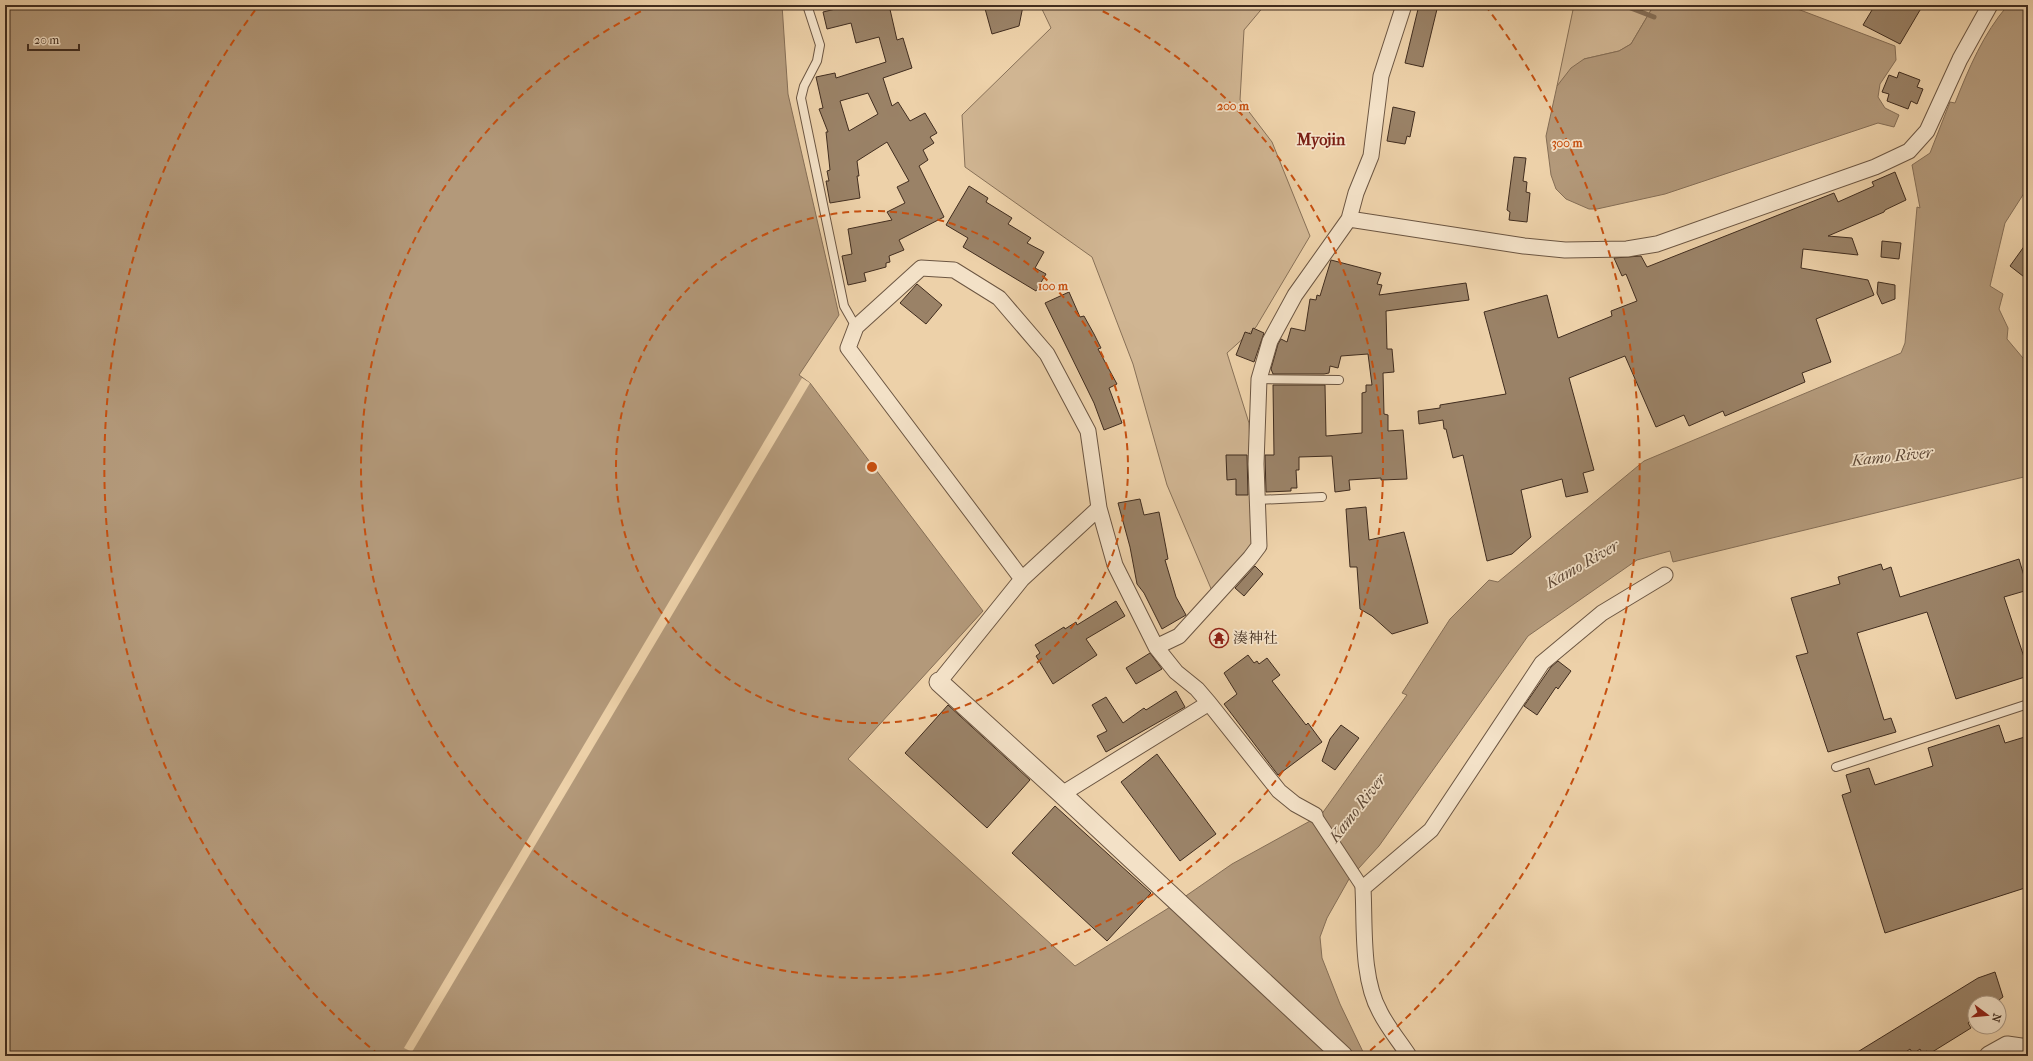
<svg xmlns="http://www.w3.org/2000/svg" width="2033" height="1061" font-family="'IM FELL French Canon','Noto Serif JP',serif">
<rect width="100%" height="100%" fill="#edd1a9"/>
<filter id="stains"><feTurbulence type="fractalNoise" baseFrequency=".005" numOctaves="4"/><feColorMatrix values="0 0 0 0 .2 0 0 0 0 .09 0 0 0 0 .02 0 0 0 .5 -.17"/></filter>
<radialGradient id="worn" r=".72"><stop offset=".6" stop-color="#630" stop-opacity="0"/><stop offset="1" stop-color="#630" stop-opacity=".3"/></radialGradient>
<path fill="#d0b592" stroke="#887158" d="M1040,5H1265L1244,30L1240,100L1272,142L1310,236L1256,327L1227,353L1249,423L1254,542L1215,598L1167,485L1133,364L1092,257L965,167L962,115L1051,28Z
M1574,5H1654L1631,44L1619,51L1584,59L1557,86Z"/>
<path fill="#b3997a" stroke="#856e56" d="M5,5H782L788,94L839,315L799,375L810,383L983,611L848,759L1075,966L1167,909L1232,864L1321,815L1407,695L1402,693L1450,619L1489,580L1498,582L1644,461L1901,353L1905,343L1917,207L1920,208L1912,165L1930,153L1950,102L1955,103C1969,68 1983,34 2008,5H2028V187L2005,223L1990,286L2003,294L1999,309L2008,328L2007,339L2028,364V476L1673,562L1670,551L1637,560L1528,636L1379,846L1349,879L1327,918L1320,937L1322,958L1340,1004L1365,1056H5Z
M1654,5H1787L1895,46L1896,60L1880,84L1878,97L1885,108L1899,115L1894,127L1878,123L1665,194L1597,209H1589L1566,199L1556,189L1551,175L1546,136L1557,86L1571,68L1584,59L1619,51L1631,44Z"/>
<path fill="#edd1a9" d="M802,378L810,383L412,1052L404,1048Z"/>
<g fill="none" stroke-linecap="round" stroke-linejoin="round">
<path stroke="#856e56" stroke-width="5" d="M1623,5L1654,17"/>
</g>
<path fill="#9a8267" stroke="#412d1f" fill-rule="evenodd" d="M852,5H889L897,40L903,38L912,68L883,78L892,106L898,102L910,121L925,113L937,133L930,137L934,143L923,150L928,160L919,166L944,217L899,240L904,250L889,256L890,262L886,263V267L864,273L866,281L848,285L842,256L852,254L848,229L892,220L887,212L905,203L897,187L909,181L887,142L857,161L859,176H857L860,198L830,203L826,181H829L827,171L830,170L826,132H828L819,109L823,108L816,77L835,73L836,78L886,62L879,37L856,43L851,23L827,29L823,12ZM868,93L878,114L849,131L840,101Z
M984,5L1023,6L1019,26L992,34Z
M1419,5H1438L1423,67L1405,63Z
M1875,5H1923L1900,44L1863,25Z
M1899,72L1920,80L1917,87L1923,89L1917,104L1911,101L1908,109L1887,101L1889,94L1882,92L1889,75L1897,78Z
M1393,107L1415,112L1410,137L1407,136L1405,144L1387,141Z
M1514,157L1526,158L1523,181L1527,182L1526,192L1530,193L1527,222L1509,220L1510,212L1507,210Z
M1895,172L1906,200L1885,210L1884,212L1828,236L1852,238L1858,255L1803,249L1801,268L1868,280L1874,295L1816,319L1831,362L1802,373L1805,382L1725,416L1723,411L1689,426L1684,415L1656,427L1625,356L1569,378L1594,470L1583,473L1588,492L1566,497L1562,479L1521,490L1531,537L1512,554L1487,561L1463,455L1453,458L1446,429H1444L1443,420L1419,424L1418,411L1440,408V405L1506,394L1484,312L1547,295L1558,338L1612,316L1611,311L1637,301L1626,274L1622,276L1614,258L1641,256L1647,267L1834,193L1838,202L1874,186L1872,182Z
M969,186L988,198L986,202L1012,218L1008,224L1031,238L1027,243L1044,252L1035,268L1046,274L1036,291L963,247L968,238L946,225Z
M1882,241L1901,243L1899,259L1881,257Z
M2028,241V280L2010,266Z
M1331,260L1381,273L1377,284L1382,285L1379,295L1466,283L1469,300L1386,311L1387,349H1392L1394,372L1383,373L1384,414L1388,415V431L1403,430L1407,479L1381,480V478L1349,480L1350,490L1335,492L1332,456L1299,457V470H1296L1297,488H1291V491L1266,492L1265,455H1274L1273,385H1325L1326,436L1362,433V393L1366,392V385H1372L1368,354L1341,356L1338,368L1330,366L1329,373L1324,374H1273L1271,369L1278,344L1281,339L1287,342L1291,328L1305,331L1310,299L1316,300L1317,295L1320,296Z
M1878,282L1895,285V299L1882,304L1877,293Z
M917,284L942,305L926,324L900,303Z
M1069,292L1080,317L1084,316L1094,334L1101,348L1098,349L1117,384L1109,388L1122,423L1104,430L1094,403L1045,303Z
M1253,328L1264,333L1254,362L1236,355L1245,332L1251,334Z
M1226,455H1247L1248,495H1236V479L1227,480Z
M1140,499L1144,515L1159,512L1166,548L1168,559L1165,560L1176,597L1186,615L1162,629L1144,593L1137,584L1130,547L1118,503Z
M1366,507L1369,540L1404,532L1428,623L1392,634L1372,616L1360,609L1357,567H1350L1346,509Z
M2019,559L2024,576L2028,575V590L2004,597L2028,669V676L1956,699L1927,612L1857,633L1884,720L1891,718L1896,732L1828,752L1796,656L1808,653L1791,598L1840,584L1838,577L1881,564L1883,570L1891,567L1900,597Z
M1255,566L1263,574L1244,596L1235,588Z
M1116,601L1125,616L1086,639L1097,655L1053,684L1036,656L1040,653L1035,645L1064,627L1065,629L1076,622L1077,625Z
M1150,653L1162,669L1136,684L1126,668Z
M1248,655L1254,663L1257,661L1259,664L1267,658L1280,675L1272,681L1306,725L1308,723L1322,742L1278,775L1224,704L1237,694L1224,673Z
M1558,661L1571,671L1558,689L1556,687L1537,715L1524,706L1551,667Z
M1176,691L1185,707L1106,752L1097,736L1107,731L1092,705L1106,697L1123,723L1144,708L1146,710Z
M948,705L1030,780L987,828L905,753Z
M1341,725L1359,738L1335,770L1322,761L1330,739Z
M1999,725L2005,743L2028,736V887L1885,933L1842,795L1851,792L1846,775L1869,768L1875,785L1933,766L1928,748Z
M1157,754L1216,834L1180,861L1121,782Z
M1055,806L1151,893L1107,941L1012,853Z
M1995,972L2003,997L1995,1003H1975V1018L1968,1023L1971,1028L1929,1054L1927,1051L1922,1053L1920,1049L1913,1054L1910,1049L1900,1056H1851L1978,978Z"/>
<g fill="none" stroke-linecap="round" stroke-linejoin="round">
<g stroke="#6c5642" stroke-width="10">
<path id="service" d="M807,5L820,45L817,61L804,86L801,98L844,306L856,327
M1259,379L1339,380
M1257,500L1322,497
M1836,767L2028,704"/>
</g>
<g stroke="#6c5642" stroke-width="14">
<path id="pedestrian" d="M1315,815L1363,888"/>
</g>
<g stroke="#6c5642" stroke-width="17">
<path id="minor" d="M1349,219L1524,246L1565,250L1627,249L1657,244L1875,167L1909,151L1927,131L1960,59L1990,5
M1022,579L848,348L856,327L921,268L954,270L999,298L1047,354L1088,431L1099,508L1115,565L1156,647L1176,672L1197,689L1209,703L1279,791L1295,804L1315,815
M1156,647L1179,636L1250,558L1259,546L1256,464L1259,379L1270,341L1295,295L1349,219L1356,193L1371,156L1381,76L1404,5
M939,682L1022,579L1099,508
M1062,794L1209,703
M1409,1056C1400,1042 1388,1028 1380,1012C1361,978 1365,926 1363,888L1431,830L1542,663L1602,613L1665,575"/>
</g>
<g stroke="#6c5642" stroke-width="21">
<path id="tertiary" d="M939,682L1062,794L1343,1056
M1989,1056L2007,1046L2028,1049"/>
</g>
<use href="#service" stroke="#f3e1c7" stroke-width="8"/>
<use href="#pedestrian" stroke="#f3e1c7" stroke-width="12"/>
<use href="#minor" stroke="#f3e1c7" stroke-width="15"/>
<use href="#tertiary" stroke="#f3e1c7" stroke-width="19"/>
</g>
<g fill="none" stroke="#c75010" stroke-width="2" stroke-dasharray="7 5">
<circle cx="872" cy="467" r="256"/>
<path d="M1092 6A511 511 0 1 1 652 6"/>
<path d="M379 1055A767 767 0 0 1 259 5M1485 5A767 767 0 0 1 1365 1055"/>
</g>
<defs>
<g id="temple-ring" transform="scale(1)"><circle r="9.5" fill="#f3e1c7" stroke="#8f2418" stroke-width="1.5"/><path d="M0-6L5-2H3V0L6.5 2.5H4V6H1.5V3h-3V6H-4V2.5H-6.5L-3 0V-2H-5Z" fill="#8f2418"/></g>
</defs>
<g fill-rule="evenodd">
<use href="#temple-ring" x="1219" y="638"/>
</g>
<g text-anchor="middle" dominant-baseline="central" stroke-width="3.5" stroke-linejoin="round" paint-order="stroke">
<g font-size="15" fill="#412d1f" stroke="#f3e1c7" text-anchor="start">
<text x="1233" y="638">湊神社</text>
</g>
<g font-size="16" font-weight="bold" fill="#7a1f14" stroke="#f3e1c7">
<text x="1321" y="139">Myojin</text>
</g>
<g font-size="16" font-style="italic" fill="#5e4836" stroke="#f3e1c7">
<text transform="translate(1892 456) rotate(-6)">Kamo River</text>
<text transform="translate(1582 564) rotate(-30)">Kamo River</text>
<text transform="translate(1357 808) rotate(-52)">Kamo River</text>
</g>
</g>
<circle cx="872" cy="467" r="6" fill="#c75010" stroke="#f3e1c7" stroke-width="2"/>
<g font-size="12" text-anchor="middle" font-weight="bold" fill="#c75010" stroke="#f3e1c7" stroke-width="3.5" stroke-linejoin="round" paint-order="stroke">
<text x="1233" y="110">200 m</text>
<text x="1567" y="147">300 m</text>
<text x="1053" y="290">100 m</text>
</g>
<rect width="2033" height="1061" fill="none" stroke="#edd1a9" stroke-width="20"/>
<rect x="6" y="6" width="2021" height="1049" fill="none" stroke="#412d1f" stroke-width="2"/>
<rect x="10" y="10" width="2013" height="1041" fill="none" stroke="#412d1f"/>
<g transform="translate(1987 1015) rotate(106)"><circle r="19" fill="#f3e1c7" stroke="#ac9984"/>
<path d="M0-3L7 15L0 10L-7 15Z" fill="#8f2418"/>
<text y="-6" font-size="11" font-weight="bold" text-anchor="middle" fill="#412d1f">N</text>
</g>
<path d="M28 44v6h51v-6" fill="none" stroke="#412d1f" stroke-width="2"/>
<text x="34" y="44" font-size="12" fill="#412d1f" stroke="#f3e1c7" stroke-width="3" paint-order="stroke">20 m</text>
<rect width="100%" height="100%" filter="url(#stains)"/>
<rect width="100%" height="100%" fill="url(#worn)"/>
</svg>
